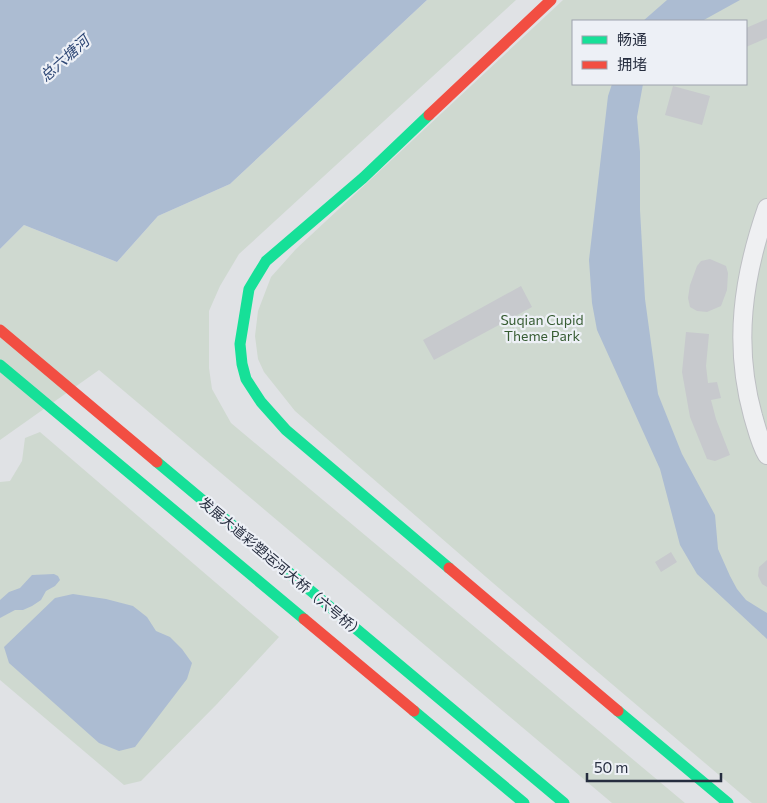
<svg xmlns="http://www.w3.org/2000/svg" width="767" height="803" font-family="Commissioner,'Noto Sans SC',sans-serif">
<rect width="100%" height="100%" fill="#e0e2e5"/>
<path fill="#cfd9d0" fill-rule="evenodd" d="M427,0H516L239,254L220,286L209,311V368L212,389L231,423L685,803H612L99,370L0,440V249L24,225L117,262L158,216L230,184Z
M563,0H767V803H752L493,583L295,411L264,372L258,359L255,336L258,311L271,277L296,249ZM573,21H746V84H573Z
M40,432L279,637L217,704L141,781L124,785L0,680V482L10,481L22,461L25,438Z"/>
<path fill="#acbcd2" d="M0,0H427L230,184L158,216L117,262L24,225L0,249Z
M667,0H740L702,21H643Z
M612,84H643L637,117L640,152V210L645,299L658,394L682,454L715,515L718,549L730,576L737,589L746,600L767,613V639L697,574L680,545L660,469L597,330L592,303L589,260L608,96Z
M54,574L58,576L60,580L55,586L46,591L41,600L32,606L23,610H15L0,618V600L9,592L20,588L32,575Z
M73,594L106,599L133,606L147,617L156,631L170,637L182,649L192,663L187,679L135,747L119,751L99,743L9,663L4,647L55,598Z"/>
<path fill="#c7c9cd" d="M767,19V38L746,47V28Z
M673,86L710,96L702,125L665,115Z
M710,259L726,266L728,273L727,290L721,306L707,312L697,311L690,307L688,298L690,285L697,266L701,261Z
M521,286L532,307L434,360L423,340Z
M686,332L709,334L706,366L708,383L717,382L721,398L711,400L716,419L730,455L715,461L707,459L690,417L682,372Z
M671,552L677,562L661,572L655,562Z
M767,560V587L762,584L758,576L759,567Z"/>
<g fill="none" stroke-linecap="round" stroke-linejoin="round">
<g stroke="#bdbfc3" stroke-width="20">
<path id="street" d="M767,208C743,277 733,344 753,416C757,429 760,443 767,455"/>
</g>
<use href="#street" stroke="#eff0f2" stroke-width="18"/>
<path stroke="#16e098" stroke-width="11" d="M429,115L363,178L266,261L249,289L240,344L242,364L246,379L261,402L286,430L449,568
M0,365L304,619
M157,462L564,803
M414,711L524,803
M618,711L728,803"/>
<path stroke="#f24e42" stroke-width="11" d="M429,115L551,0
M0,330L157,462
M449,568L618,711
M304,619L414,711"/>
</g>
<g text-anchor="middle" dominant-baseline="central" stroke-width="4.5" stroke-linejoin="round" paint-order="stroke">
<g font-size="14" fill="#375c33" stroke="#edf0f6">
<text x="542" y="319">Suqian Cupid<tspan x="542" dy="16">Theme Park</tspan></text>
</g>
<g font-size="14" fill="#262d3f" stroke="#edf0f6">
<text transform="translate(282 567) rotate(40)">发展大道彩塑运河大桥（六号桥）</text>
</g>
<g font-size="15" font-style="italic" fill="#2e4775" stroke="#edf0f6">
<text transform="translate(64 58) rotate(-42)">总六塘河</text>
</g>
</g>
<rect x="572" y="20" width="175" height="65" fill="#edf0f6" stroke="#9da2ad"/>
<rect x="582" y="36" width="25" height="8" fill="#16e098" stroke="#9da2ad"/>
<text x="617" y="45" font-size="15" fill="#262d3f">畅通</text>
<rect x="582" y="61" width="25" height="8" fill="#f24e42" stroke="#9da2ad"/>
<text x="617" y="70" font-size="15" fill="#262d3f">拥堵</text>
<path d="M587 773v8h134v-8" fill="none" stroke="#262d3f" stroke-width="2.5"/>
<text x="594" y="773" font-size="15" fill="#262d3f" stroke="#edf0f6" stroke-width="4" paint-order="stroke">50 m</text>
</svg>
